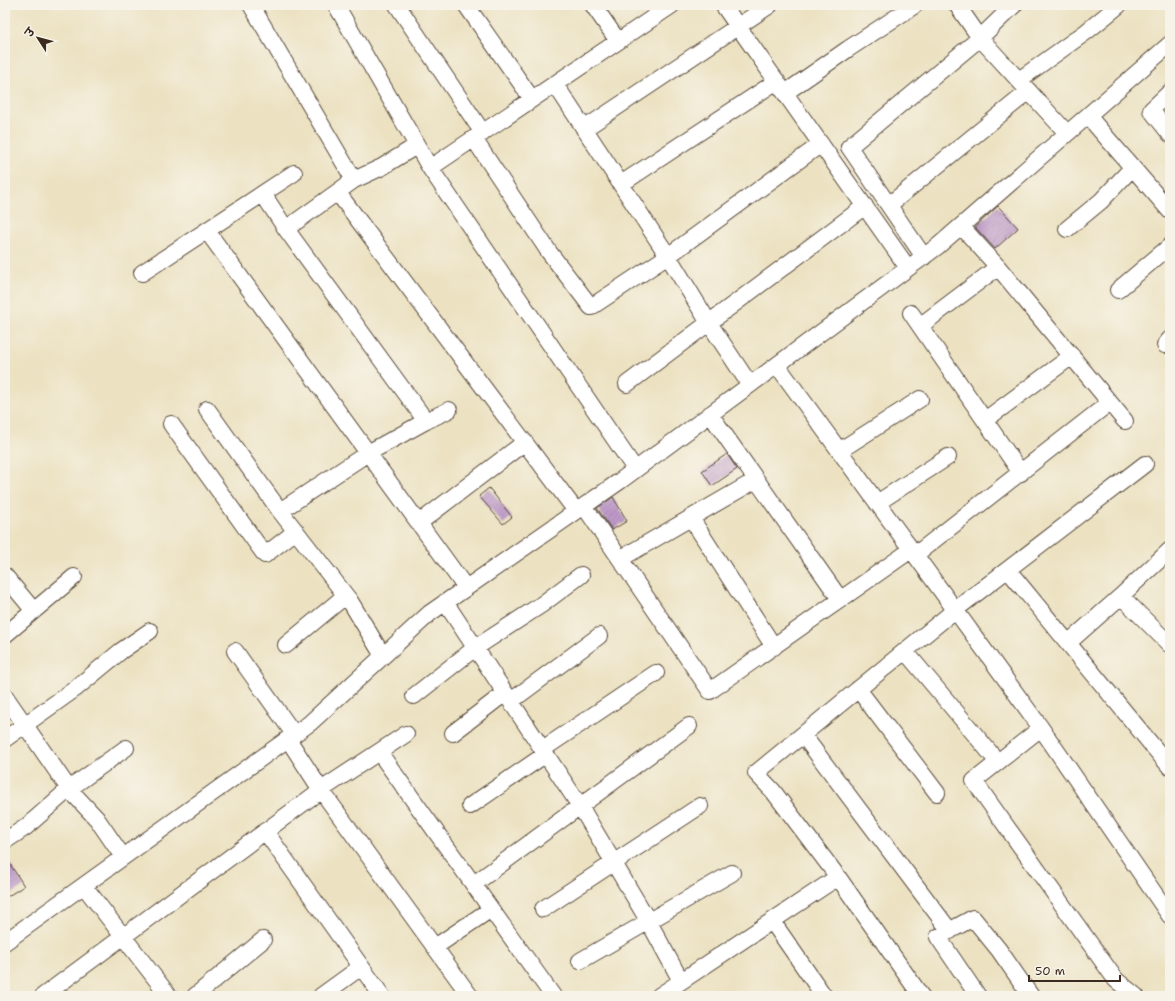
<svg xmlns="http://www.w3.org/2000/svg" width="1175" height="1001" font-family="'Shantell Sans','Playpen Sans Deva',sans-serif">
<defs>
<pattern id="building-hatch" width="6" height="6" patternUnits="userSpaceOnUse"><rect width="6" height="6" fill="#be9ac9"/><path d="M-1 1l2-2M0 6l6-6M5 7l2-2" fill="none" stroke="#9c7ea3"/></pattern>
</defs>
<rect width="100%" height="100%" fill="#f7f3e8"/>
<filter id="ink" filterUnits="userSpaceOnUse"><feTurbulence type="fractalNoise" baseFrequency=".025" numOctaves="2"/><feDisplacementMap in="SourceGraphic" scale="8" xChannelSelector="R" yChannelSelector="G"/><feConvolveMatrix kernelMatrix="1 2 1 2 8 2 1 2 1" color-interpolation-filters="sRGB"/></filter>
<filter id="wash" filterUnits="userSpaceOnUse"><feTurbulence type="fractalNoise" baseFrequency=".012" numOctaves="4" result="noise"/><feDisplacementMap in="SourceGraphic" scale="16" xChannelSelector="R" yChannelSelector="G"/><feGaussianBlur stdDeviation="0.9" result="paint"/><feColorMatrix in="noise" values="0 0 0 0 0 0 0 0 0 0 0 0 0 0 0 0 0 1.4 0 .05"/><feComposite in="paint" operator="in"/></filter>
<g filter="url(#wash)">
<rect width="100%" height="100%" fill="#ece2c2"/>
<g id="blocks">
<path fill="url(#building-hatch)" d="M998,206L1018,228L995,249L975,227Z
M727,454L737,469L712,486L702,471Z
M489,488L512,517L503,524L479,496Z
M613,497L627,521L612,530L597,508Z
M5,856L24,886L5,898Z"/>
</g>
</g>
<g filter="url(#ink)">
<use href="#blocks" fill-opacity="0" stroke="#564637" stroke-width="1"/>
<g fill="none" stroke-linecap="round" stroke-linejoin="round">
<g stroke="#564637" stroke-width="18">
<path id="minor" d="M251,5L354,180
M336,5L430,168L635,469
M397,5L483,133
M466,5L532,99
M593,5L618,41
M723,5L908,268
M957,5L980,38L1067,133
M1019,80L1086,32L1119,5
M555,84L668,256L709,323L750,385
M1170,92L1151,110L1170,134
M785,93L848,49L915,5
M1088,116L1170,211
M584,129L770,5
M474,139L549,252L591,307L668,256L821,144
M430,168L672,5
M621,184L777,81
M338,193L576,511
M263,194L286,229
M889,205L1029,91
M961,226L998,267L1125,421
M1067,229L1101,201L1132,168
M207,231L466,588
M924,257L849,147L980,38L1014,5
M142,273L294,173
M1118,290L1170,246
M911,313L1021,473
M920,326L998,267
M1165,345L1170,339
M777,365L1041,728L1170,916
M627,384L865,206
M207,409L280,511L350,601L383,656
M710,414L840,599
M985,420L1072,356
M426,421L449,410
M171,424L265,555L296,531
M839,451L920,399
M877,503L948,457
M584,506L710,691L911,550
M280,511L368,453L426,421L286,229L354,180L382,167L416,146
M691,518L774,647
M419,523L525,442
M915,555L1109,403
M620,559L756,480
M1008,570L1170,767
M5,576L34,611
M1121,596L1170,550
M445,602L580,806L649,922L681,981
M5,635L74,577
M1068,643L1121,596L1170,645
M286,645L345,596
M235,651L294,734
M905,651L992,755
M858,689L937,793
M5,696L69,789L97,819L123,857
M414,696L475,648L541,605L581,575
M511,701L599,636
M1041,728L974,781L1116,980L1136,996
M453,733L505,693
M803,735L950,931
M5,739L75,689L121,651L150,631
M288,739L321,790L470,996
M543,749L656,673
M379,752L553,996
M470,806L546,754
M265,831L382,996
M5,841L26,827L69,789L126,748
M474,884L689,726
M84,886L169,996
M543,909L700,806
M772,921L824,996
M5,942L310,723L430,613L620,481L938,246L1170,44
M435,947L491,909
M580,961L732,873
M43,996L321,790L406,734
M195,996L263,940
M321,996L361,967
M659,996L838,877
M921,996L838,877L773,791L756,773L955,610L1145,464
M978,996L938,937L973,918L999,950L1031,996"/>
</g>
<use href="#minor" stroke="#fff" stroke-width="16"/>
</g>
</g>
<rect width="1175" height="1001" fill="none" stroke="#f7f3e8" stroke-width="20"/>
<g transform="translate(38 38) rotate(306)" stroke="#f7f3e8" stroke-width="3" paint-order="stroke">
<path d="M0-3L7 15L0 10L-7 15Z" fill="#3b2a1e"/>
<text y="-6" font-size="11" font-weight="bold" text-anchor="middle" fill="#3b2a1e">उ</text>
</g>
<path d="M1029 975v6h91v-6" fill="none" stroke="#3b2a1e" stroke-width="2"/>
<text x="1035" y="975" font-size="12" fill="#3b2a1e" stroke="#f7f3e8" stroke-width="3" paint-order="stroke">50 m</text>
</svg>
